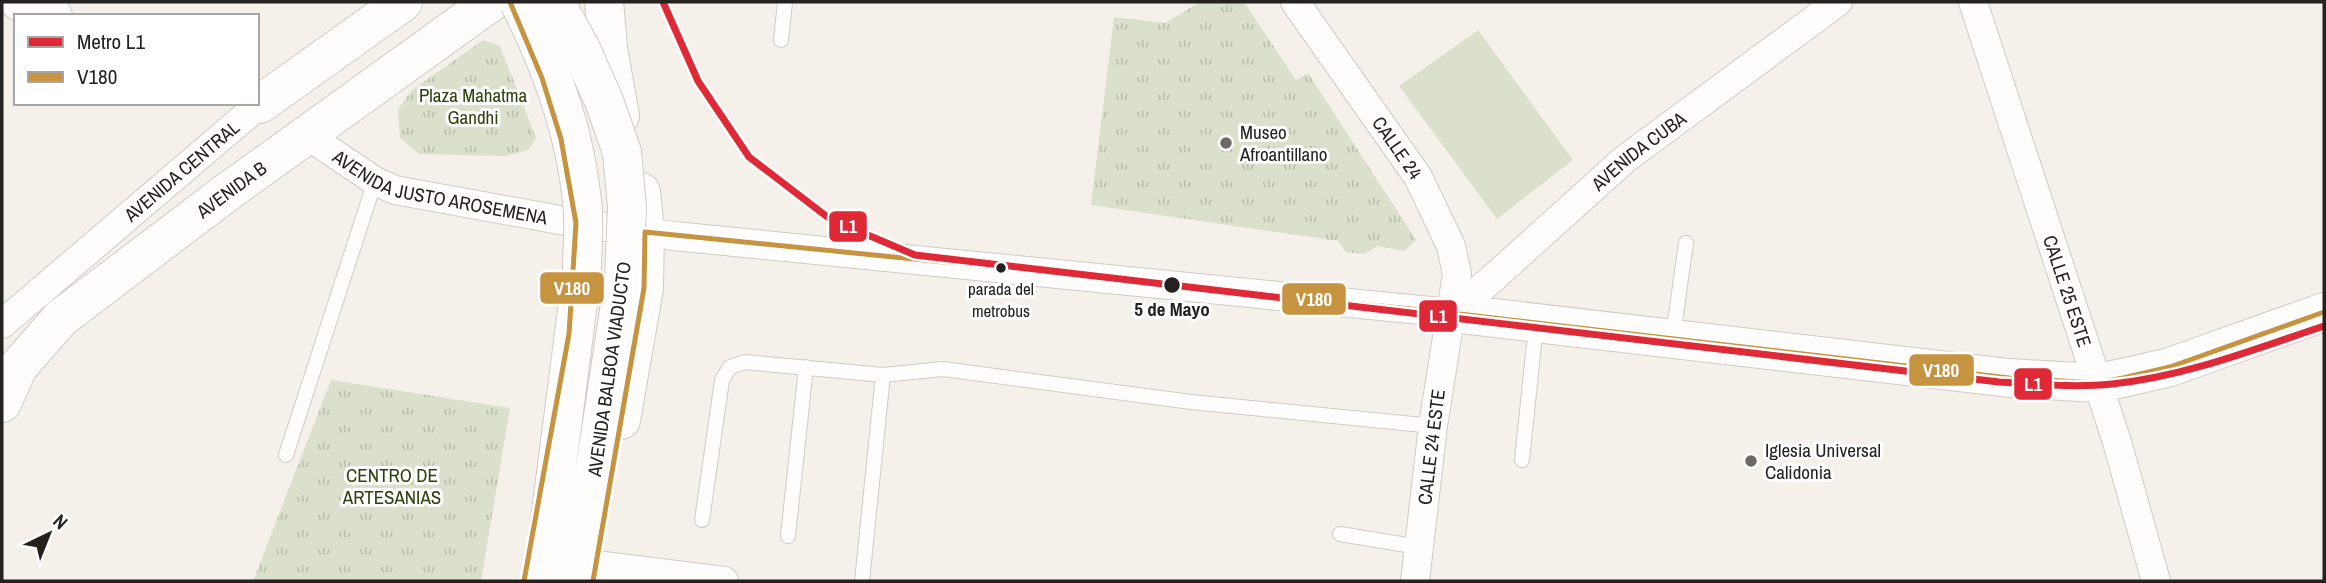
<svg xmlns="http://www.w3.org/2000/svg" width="2326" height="583" font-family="'Archivo Narrow',sans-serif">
<defs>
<pattern id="park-tufts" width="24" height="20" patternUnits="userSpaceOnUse" patternTransform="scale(1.75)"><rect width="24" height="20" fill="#dae0cc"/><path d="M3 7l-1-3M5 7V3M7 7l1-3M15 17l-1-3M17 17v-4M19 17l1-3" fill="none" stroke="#bbc0af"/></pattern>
</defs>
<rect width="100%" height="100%" fill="#f6f0eb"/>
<path fill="#dae0cc" d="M1478,30L1573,160L1497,219L1399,86Z"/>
<path fill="url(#park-tufts)" d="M1200,2H1244L1296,80L1308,73L1416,240L1404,251L1377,246L1365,254L1346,252L1338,241L1091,205L1114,17L1165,23Z
M483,40L500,46L536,138L528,150L505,156L419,154L400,138L398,109L412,90Z
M331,380L510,408L481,581H253Z"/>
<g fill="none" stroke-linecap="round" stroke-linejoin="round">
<g stroke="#d0cbc7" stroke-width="16">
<path id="lane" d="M781,40L785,2
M1673,336L1686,243
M286,455L375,181
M1522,460L1536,325
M702,520L722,380L730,367L745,362L883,375L943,369L1191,402L1433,426
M1340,534L1419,547
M788,536L806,367
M862,581L883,375"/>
</g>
<g stroke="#d0cbc7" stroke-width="30">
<g id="street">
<path id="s1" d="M1295,2L1418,177L1451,246L1457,274L1433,426L1415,581"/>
<path id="s2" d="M1973,2L2117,442L2156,581"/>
<path id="s3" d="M308,136L375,181L395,190L576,223L674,236L1451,313"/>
<path id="s4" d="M1451,313L1492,279L1625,159L1838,2"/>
<path id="s5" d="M2,324L260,104"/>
<path d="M596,565L724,581"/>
</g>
</g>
<g stroke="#d0cbc7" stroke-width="40">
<g id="secondary">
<path d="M20,2L53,16"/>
<path d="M604,2L608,48L620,116"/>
<path d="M260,104L403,2"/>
<path d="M1451,313L2009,378L2097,383L2123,378L2170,367L2324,312"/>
<path id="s6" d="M2,403L18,367L61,318L226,193L491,2"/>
<path d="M621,420L644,288L645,232L641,192"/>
</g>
</g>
<g stroke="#d0cbc7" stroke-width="40">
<path id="highway" d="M542,581L582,272
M578,581L624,278"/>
</g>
<use href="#lane" stroke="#fefdfc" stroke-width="14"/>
<use href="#street" stroke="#fefdfc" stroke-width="28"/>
<use href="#secondary" stroke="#fefdfc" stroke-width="38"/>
<use href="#highway" stroke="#fefdfc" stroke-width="38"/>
<g stroke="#d0cbc7" stroke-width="40" stroke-linecap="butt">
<path id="highway-bridge" d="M519,2C551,65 575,131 582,201C585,224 582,249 582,272
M555,2L581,49L604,101L622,152L627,207L624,278"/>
</g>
<use href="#highway-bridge" stroke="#fefdfc" stroke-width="38"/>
<g stroke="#fff" stroke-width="10">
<path id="bus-1" d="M510,2L542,78L561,139L576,223L569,334L524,581
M593,581L644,288L645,232L1451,313L2009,378L2097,383L2123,378L2170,367L2324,312"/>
</g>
<use href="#bus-1" stroke="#c69340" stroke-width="5"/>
<g stroke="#fff" stroke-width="12">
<path id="metro-1" d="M663,2L698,81L749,157L830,219L915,255L1999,382C2036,384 2074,388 2112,384C2184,377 2255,349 2324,326"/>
</g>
<use href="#metro-1" stroke="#df2937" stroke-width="7"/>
</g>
<g fill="#6e6966" stroke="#fff" stroke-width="2.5">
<circle cx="1226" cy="143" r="7"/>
<circle cx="1751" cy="461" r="7"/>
</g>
<g fill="#25211e" stroke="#fff" stroke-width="2.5">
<circle cx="1001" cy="268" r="6"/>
<circle cx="1172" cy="285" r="9"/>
</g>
<g text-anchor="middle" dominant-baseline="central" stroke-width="6" stroke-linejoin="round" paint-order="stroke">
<g font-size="17" fill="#25211e" stroke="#fff">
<text x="1001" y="288">parada del<tspan x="1001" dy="22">metrobus</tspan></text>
</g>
<g font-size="19" fill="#2d410d" stroke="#fff">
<text x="473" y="95">Plaza Mahatma<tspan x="473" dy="22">Gandhi</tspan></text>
<text x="392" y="475">CENTRO DE<tspan x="392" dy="22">ARTESANIAS</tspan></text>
</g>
<g font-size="19" fill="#25211e" stroke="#fff" text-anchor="start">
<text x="1240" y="132">Museo<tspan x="1240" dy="22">Afroantillano</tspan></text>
<text x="1765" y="450">Iglesia Universal<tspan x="1765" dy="22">Calidonia</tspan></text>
</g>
<g font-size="19" fill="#25211e" stroke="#fff">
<text stroke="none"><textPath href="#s1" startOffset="178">CALLE 24</textPath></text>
<text stroke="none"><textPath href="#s4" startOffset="248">AVENIDA CUBA</textPath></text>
<text stroke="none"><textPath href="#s5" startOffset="236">AVENIDA CENTRAL</textPath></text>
<text stroke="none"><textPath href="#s3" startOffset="145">AVENIDA JUSTO AROSEMENA</textPath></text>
<text stroke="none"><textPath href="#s6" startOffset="318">AVENIDA B</textPath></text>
<text stroke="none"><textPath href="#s2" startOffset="304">CALLE 25 ESTE</textPath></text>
<text transform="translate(609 369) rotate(-82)">AVENIDA BALBOA VIADUCTO</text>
<text transform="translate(1431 447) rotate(-83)">CALLE 24 ESTE</text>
</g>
<g font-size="19" font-weight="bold" fill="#25211e" stroke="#fff">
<text x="1172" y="309">5 de Mayo</text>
</g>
</g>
<g stroke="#fff" stroke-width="2.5">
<rect x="828" y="210" width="40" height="33" rx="7" fill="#df2937"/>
<rect x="539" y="271" width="66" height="34" rx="7" fill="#c69340"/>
<rect x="1281" y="282" width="66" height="34" rx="7" fill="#c69340"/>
<rect x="1418" y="299" width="40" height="34" rx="7" fill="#df2937"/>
<rect x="1908" y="353" width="67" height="34" rx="7" fill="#c69340"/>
<rect x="2013" y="367" width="40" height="34" rx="7" fill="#df2937"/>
</g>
<g font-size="19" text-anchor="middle" font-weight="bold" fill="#fff">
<text x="848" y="233">L1</text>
<text x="572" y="295">V180</text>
<text x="1314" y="306">V180</text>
<text x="1438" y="323">L1</text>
<text x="1941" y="377">V180</text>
<text x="2033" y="391">L1</text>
</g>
<rect width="2326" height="583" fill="none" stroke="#25211e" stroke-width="7"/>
<rect x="14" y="14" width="245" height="91" fill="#ffffff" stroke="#a8a6a5" stroke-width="2"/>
<rect x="28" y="37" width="35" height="10" fill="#df2937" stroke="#a8a6a5" stroke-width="2"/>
<text x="77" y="49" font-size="21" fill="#25211e">Metro L1</text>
<rect x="28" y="72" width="35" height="10" fill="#c69340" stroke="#a8a6a5" stroke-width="2"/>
<text x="77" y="84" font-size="21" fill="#25211e">V180</text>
<g transform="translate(49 534) rotate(43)" stroke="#ffffff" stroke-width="5" paint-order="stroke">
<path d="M0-5L12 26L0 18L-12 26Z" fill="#25211e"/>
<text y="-10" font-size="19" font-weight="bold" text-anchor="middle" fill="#25211e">N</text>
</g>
</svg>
